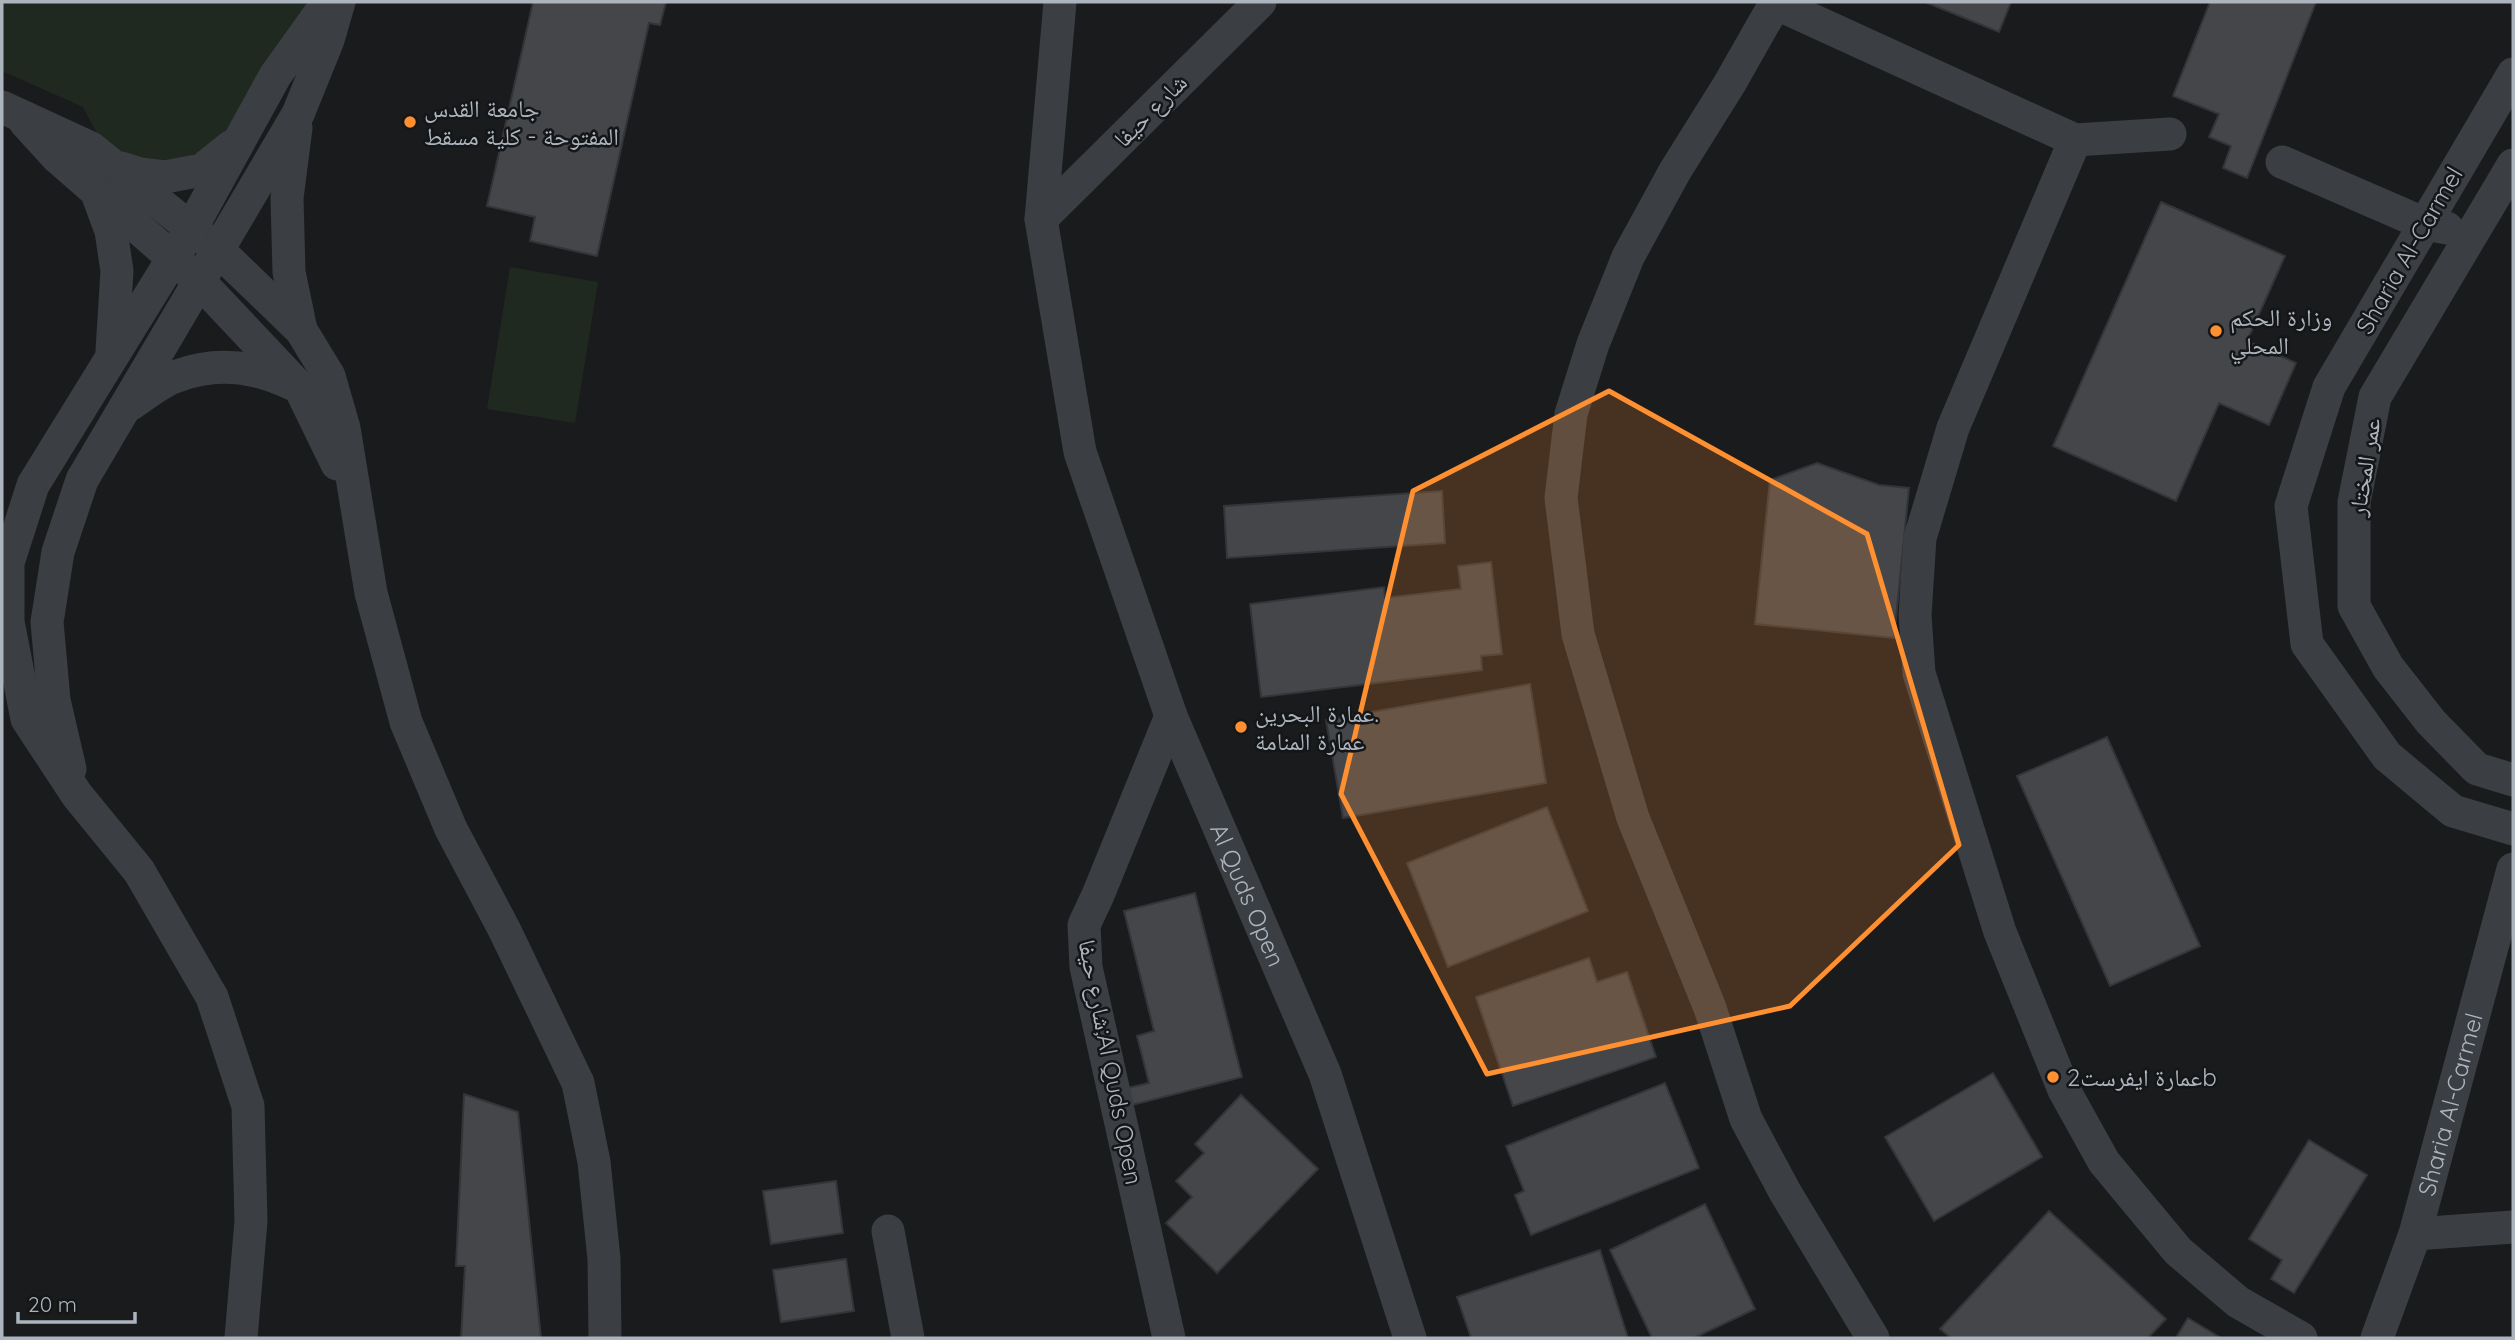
<svg xmlns="http://www.w3.org/2000/svg" width="2515" height="1340" font-family="Quicksand,'Noto Naskh Arabic',sans-serif">
<rect width="100%" height="100%" fill="#1a1b1d"/>
<path fill="#202920" d="M2,2H330L242,137L140,174L114,166L83,107L2,71Z
M510,267L598,282L575,423L487,409Z"/>
<path fill="#44464a" stroke="#343539" stroke-width="2" d="M533,2H666L660,25L649,23L597,256L530,241L535,217L487,206Z
M1925,2H2011L1999,32Z
M2210,2H2316L2247,178L2223,168L2231,146L2209,137L2219,114L2173,96Z
M2161,202L2285,256L2247,341L2296,363L2269,425L2219,403L2176,501L2053,446Z
M1817,463L1879,485L1909,488L1894,638L1755,624L1770,480Z
M1442,491L1445,543L1227,558L1224,506Z
M1491,562L1502,654L1481,656L1482,670L1261,697L1250,604L1384,587L1385,598L1461,589L1458,566Z
M1530,684L1546,783L1343,818L1326,720Z
M2107,737L2200,946L2110,986L2017,776Z
M1547,807L1588,911L1448,967L1407,863Z
M1195,893L1242,1077L1124,1107L1119,1090L1149,1083L1137,1036L1154,1031L1124,911Z
M1589,958L1597,982L1627,972L1656,1057L1513,1106L1476,997Z
M1993,1073L2042,1157L1934,1221L1885,1137Z
M1665,1083L1699,1168L1531,1235L1515,1195L1524,1191L1506,1146Z
M464,1094L518,1112L541,1338H461L465,1266H456Z
M1241,1095L1318,1169L1217,1273L1166,1223L1192,1197L1176,1181L1204,1153L1195,1144Z
M2309,1140L2367,1175L2294,1293L2271,1279L2282,1260L2249,1239Z
M836,1181L843,1233L771,1244L763,1191Z
M1705,1204L1755,1309L1694,1338H1652L1610,1250Z
M2049,1211L2166,1319L2148,1338H1951L1940,1329Z
M1600,1250L1628,1338H1471L1457,1297Z
M846,1259L854,1311L781,1322L773,1270Z
M2188,1318L2221,1338H2181L2177,1336Z"/>
<g fill="none" stroke-linecap="round" stroke-linejoin="round">
<g stroke="#3b3e43" stroke-width="33">
<path id="s1" d="M1060,2L1041,219L1080,452L1171,716L1325,1074L1410,1338"/>
<path d="M1776,2L1730,83L1675,171L1628,257L1593,344L1571,414L1561,498L1578,634L1633,818L1710,1008L1746,1119L1785,1192L1873,1338"/>
<path d="M1775,3L2075,140L2170,134"/>
<path d="M2513,74L2329,387L2291,506L2307,644L2387,756L2453,811L2513,829"/>
<path d="M2,107L91,148L218,250L301,330L329,376L344,428L371,593L406,722L451,829L504,929L578,1083L594,1162L604,1259L605,1338"/>
<path d="M25,122L56,156L199,281L300,388L337,464"/>
<path d="M296,128L287,198L289,272L301,330"/>
<path d="M2075,140L1953,428L1920,538L1915,615L1919,673L2000,932L2064,1090L2104,1162L2178,1251L2238,1302L2301,1338"/>
<path d="M2282,162L2425,224L2447,228"/>
<path d="M2513,165L2375,397L2354,502V606L2388,667L2431,722L2477,769L2513,780"/>
<path d="M121,168L140,174L165,177L202,170L232,146"/>
<path d="M97,193L111,231L117,271L112,350"/>
<path d="M1041,219L1260,2"/>
<path d="M131,404C145,395 161,381 177,376C217,361 255,366 292,384"/>
<path d="M70,769L54,700L47,622L58,552L82,480L298,114L328,40L339,2"/>
<path d="M888,1231L908,1338"/>
<path d="M2415,1234L2513,1227"/>
<path d="M241,1338L251,1221L248,1106L212,997L139,871L77,795L27,719L8,622V563L33,485L191,229L275,76L328,2"/>
<path d="M1169,1338L1086,967L1084,925L1098,895L1171,716"/>
<path id="s2" d="M2377,1338L2415,1234L2513,869"/>
</g>
</g>
<path fill="#ff9031" fill-opacity="0.2" stroke="#ff9031" stroke-width="5" stroke-linejoin="round" d="M1609,391L1867,534L1959,845L1790,1006L1487,1074L1341,794L1413,491Z"/>
<g fill="#ff9031" stroke="#151618" stroke-width="2.5">
<circle cx="410" cy="122" r="7"/>
<circle cx="2216" cy="331" r="7"/>
<circle cx="1241" cy="727" r="7"/>
<circle cx="2053" cy="1077" r="7"/>
</g>
<g text-anchor="middle" dominant-baseline="central" stroke-width="5" stroke-linejoin="round" paint-order="stroke">
<g font-size="24" fill="#acb5be" stroke="#151618" text-anchor="start">
<text x="424" y="108">جامعة القدس<tspan x="424" dy="28">المفتوحة - كلية مسقط</tspan></text>
<text x="2230" y="317">وزارة الحكم<tspan x="2230" dy="28">المحلي</tspan></text>
<text x="1255" y="713">عمارة البحرين.<tspan x="1255" dy="28">عمارة المنامة</tspan></text>
<text x="2067" y="1077">عمارة ايفرست2b</text>
</g>
<g font-size="24" fill="#acb5be" stroke="#151618">
<text transform="translate(1150 110) rotate(-45)">شارع حيفا</text>
<text transform="translate(2409 250) rotate(-60)">Sharia Al-Carmel</text>
<text transform="translate(2364 467) rotate(-81)">عمر المختار</text>
<text stroke="none"><textPath href="#s1" startOffset="928">Al Quds Open</textPath></text>
<text transform="translate(1111 1062) rotate(79)">شارع حيفا;Al Quds Open</text>
<text stroke="none"><textPath href="#s2" startOffset="245">Sharia Al-Carmel</textPath></text>
</g>
</g>
<rect width="2515" height="1340" fill="none" stroke="#acb5be" stroke-width="7"/>
<path d="M18 1312v10h117v-10" fill="none" stroke="#acb5be" stroke-width="3.5"/>
<text x="28" y="1312" font-size="21" fill="#acb5be" stroke="#151618" stroke-width="5" paint-order="stroke">20 m</text>
</svg>
